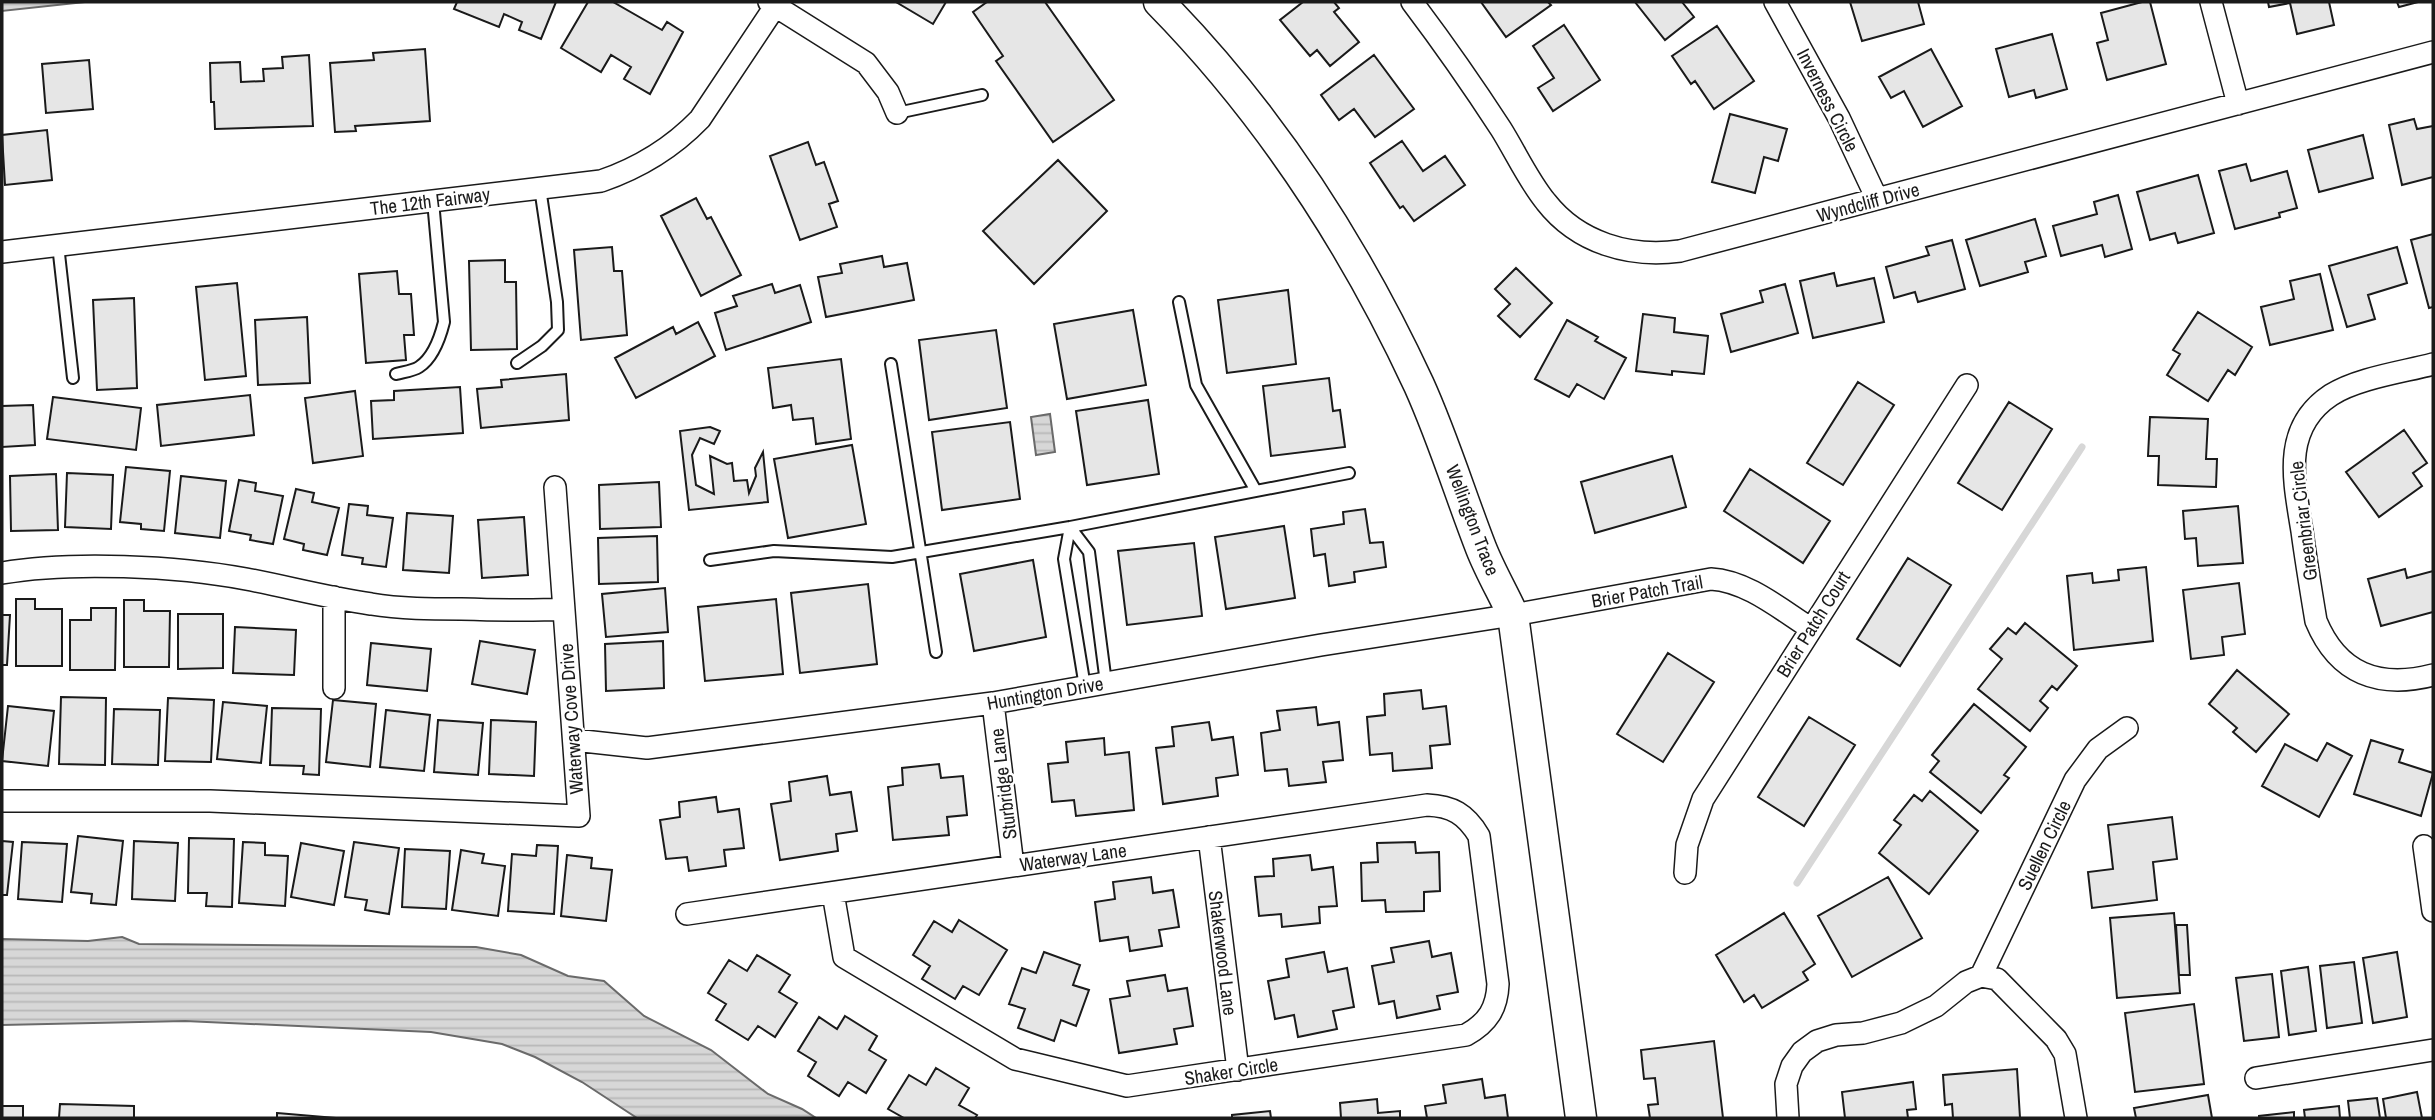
<svg xmlns="http://www.w3.org/2000/svg" width="2435" height="1120" font-family="'Archivo Narrow',sans-serif">
<defs>
<pattern id="water-rules" width="6" height="5" patternUnits="userSpaceOnUse" patternTransform="scale(1.75)"><rect width="6" height="5" fill="#d7d7d7"/><path d="M0 2.5h6" fill="none" stroke="#b8b8b8"/></pattern>
</defs>
<rect width="100%" height="100%" fill="#fff"/>
<path fill="url(#water-rules)" stroke="#6a6a6a" stroke-width="2" d="M2,2H85L2,11Z
M1050,414L1055,452L1036,455L1031,417Z
M122,937L139,944L476,947L521,955L568,976L604,981L644,1016L711,1050L768,1094L802,1109L816,1118H637L582,1082L535,1057L502,1044L431,1032L185,1021L2,1025V939L88,941Z"/>
<g fill="none" stroke-linecap="round" stroke-linejoin="round">
<path stroke="#d7d7d7" stroke-width="7" d="M1797,883L2082,447"/>
</g>
<path fill="#e6e6e6" stroke="#1a1a1a" stroke-width="2" d="M457,2H556L541,39L519,30L522,22L504,14L499,27L454,9Z
M588,2H613L662,30L667,22L683,32L650,94L624,79L631,67L611,55L601,72L561,48Z
M896,2H946L933,24Z
M987,2H1045L1114,100L1053,142L996,61L1003,56L973,12Z
M1303,2H1334L1339,8L1334,12L1359,42L1330,66L1317,50L1310,56L1280,20Z
M1481,2H1548L1551,5L1506,37Z
M1635,2H1682L1694,17L1665,40Z
M1850,2H1918L1924,24L1862,41Z
M2142,2H2150L2166,64L2107,80L2097,43L2108,40L2101,13Z
M2268,2H2329L2334,25L2297,34L2290,3L2269,7Z
M2397,2H2418L2399,7Z
M1564,25L1600,80L1553,111L1538,88L1554,78L1533,46Z
M1717,26L1754,81L1714,109L1695,81L1691,84L1672,56Z
M2052,34L2067,89L2036,98L2034,90L2009,97L1996,49Z
M425,49L430,121L355,126L356,131L335,132L330,63L374,60L373,53Z
M1931,49L1962,106L1923,127L1904,91L1891,98L1879,77Z
M309,55L313,126L215,129L214,102H211L210,63L240,62L241,82L264,81L263,69L283,68L282,57Z
M1374,55L1414,109L1375,137L1354,109L1339,120L1321,95Z
M89,60L93,109L46,113L42,64Z
M1730,114L1787,129L1778,161L1764,157L1755,193L1712,182Z
M2414,119L2417,129L2433,126V177L2402,185L2389,125Z
M47,130L52,180L5,185L2,135Z
M2363,135L2373,178L2319,192L2308,150Z
M1402,141L1423,171L1445,156L1465,185L1414,221L1403,206L1400,208L1370,163Z
M808,142L816,165L824,162L838,201L829,204L837,227L800,240L770,156Z
M1058,160L1107,211L1034,284L983,231Z
M2246,164L2251,181L2287,171L2297,208L2279,213L2280,217L2235,229L2219,171Z
M2198,175L2214,233L2178,243L2175,233L2150,240L2137,192Z
M2118,195L2132,249L2105,257L2102,245L2061,256L2053,226L2097,214L2094,202Z
M696,198L707,219L711,217L741,275L701,296L661,216Z
M2035,219L2046,256L2025,262L2028,272L1980,286L1966,240Z
M2433,234V307L2429,308L2411,240Z
M1952,240L1965,289L1918,302L1915,292L1894,298L1886,267L1929,255L1926,247Z
M612,247L614,271H622L627,335L581,340L574,250Z
M2397,247L2407,283L2368,295L2375,319L2347,327L2329,266Z
M882,256L884,267L907,263L914,300L826,317L818,277L842,273L840,264Z
M505,260V282H516L517,349L471,350L469,261Z
M1516,268L1552,303L1520,337L1498,316L1510,304L1495,289Z
M397,271L399,294H411L414,335H404L406,360L366,363L359,274Z
M1834,273L1837,286L1874,278L1884,322L1813,338L1800,281Z
M2320,274L2333,330L2270,345L2261,307L2294,299L2290,281Z
M237,283L246,376L205,380L196,287Z
M772,284L775,293L800,285L811,322L726,350L715,313L737,306L733,296Z
M1785,284L1798,333L1731,352L1721,314L1763,302L1760,291Z
M1288,290L1296,364L1227,373L1218,300Z
M134,298L137,388L97,390L93,300Z
M1133,310L1146,385L1067,399L1054,324Z
M2198,312L2252,347L2235,375L2228,370L2208,401L2167,375L2180,354L2173,350Z
M1643,314L1675,318L1674,332L1708,336L1704,374L1672,371V375L1636,371Z
M307,317L310,383L258,385L255,320Z
M1567,320L1598,337L1595,341L1626,358L1604,399L1577,384L1569,397L1535,379Z
M698,322L715,356L636,398L615,358L673,327L676,334Z
M996,330L1007,408L929,420L919,340Z
M841,359L851,439L816,444L813,418L793,420L791,405L773,408L768,368Z
M566,374L569,420L481,428L477,389L502,387L501,380Z
M1329,378L1333,411L1340,410L1345,447L1271,456L1263,386Z
M1858,382L1894,405L1843,485L1807,463Z
M460,387L463,433L373,439L371,401L394,400V391Z
M355,391L363,456L313,463L305,398Z
M250,395L254,435L161,446L157,405Z
M53,397L141,408L136,450L47,439Z
M1148,400L1159,474L1087,485L1076,411Z
M2009,402L2052,429L2002,510L1958,483Z
M33,405L35,445L2,447V406Z
M2150,417L2208,419L2206,459H2217L2216,487L2158,485L2159,456H2148Z
M1010,422L1020,499L942,510L932,432Z
M710,427L720,431L714,444L700,438L692,455L696,485L714,494L710,456L727,464L732,463L734,481L747,480L749,493L756,476L755,468L763,452L768,502L689,510L680,431Z
M2404,430L2427,463L2413,473L2422,486L2379,517L2346,472Z
M852,445L866,524L788,538L774,459Z
M1672,456L1686,507L1595,533L1581,482Z
M126,467L170,471L164,531L141,529V524L120,522Z
M1750,469L1830,521L1803,563L1724,511Z
M67,473L113,475L111,529L65,527Z
M56,474L58,530L11,531L10,476Z
M181,476L226,481L220,538L175,533Z
M239,480L256,483L255,491L283,496L273,544L250,540L251,535L229,531Z
M659,482L661,527L600,529L599,485Z
M296,489L314,493L312,502L339,508L327,555L303,550L304,544L284,539Z
M349,504L368,506L367,515L393,518L386,567L362,564L363,558L342,555Z
M2238,506L2243,563L2198,566L2196,538L2185,539L2183,511Z
M1365,509L1370,543L1383,542L1386,567L1354,572L1355,582L1329,586L1325,554L1314,556L1311,529L1344,524L1343,512Z
M407,513L453,516L449,573L403,570Z
M524,517L528,575L482,578L478,520Z
M1284,526L1295,598L1226,609L1215,537Z
M657,536L658,582L599,584L598,538Z
M1194,543L1202,616L1127,625L1118,551Z
M1908,558L1951,585L1900,666L1857,639Z
M1033,560L1046,637L974,651L960,574Z
M2146,567L2153,641L2074,650L2067,576L2092,573L2093,583L2119,580L2118,570Z
M2405,569L2407,578L2433,571V612L2381,626L2368,579Z
M2239,583L2245,634L2222,637L2224,655L2191,659L2183,590Z
M868,584L877,664L800,673L791,593Z
M665,588L668,632L606,637L602,594Z
M16,599H35V609H62V666H16Z
M776,599L783,674L705,681L698,607Z
M124,600H144V611H170L169,667H124Z
M91,608H116L115,670H70V620H91Z
M178,614H223V668L178,669Z
M2,615H10L7,665H2Z
M2025,623L2077,666L2057,690L2052,686L2040,701L2048,708L2030,731L1978,689L2002,659L1990,649L2008,628L2016,634Z
M235,627L296,630L294,675L233,673Z
M480,641L535,650L527,694L472,684Z
M663,641L664,688L606,691L605,644Z
M371,643L431,649L427,691L367,685Z
M1668,653L1714,682L1663,762L1617,734Z
M2237,670L2289,714L2256,752L2233,732L2237,728L2209,704Z
M1421,690L1423,709L1446,706L1450,744L1430,746L1432,768L1393,771L1392,753L1370,755L1367,717L1385,715L1384,694Z
M61,697L106,698L105,765L59,764Z
M168,698L214,700L211,762L165,761Z
M333,700L376,704L370,767L326,762Z
M223,702L267,706L261,763L217,759Z
M1974,704L2026,747L2004,775L2009,778L1981,813L1930,772L1939,761L1932,755Z
M8,706L54,711L48,766L2,761Z
M1316,707L1318,725L1339,722L1343,760L1323,762L1326,782L1289,786L1287,769L1265,771L1261,733L1280,730L1277,711Z
M272,708L321,709L319,775L303,774L304,766L270,765Z
M114,709L160,710L158,765L112,764Z
M386,710L430,715L424,771L380,767Z
M1809,717L1855,745L1804,826L1758,797Z
M438,720L483,723L478,775L434,772Z
M491,720L536,722L534,776L489,774Z
M1209,722L1212,740L1233,737L1238,775L1216,778L1218,796L1163,804L1156,748L1174,746L1172,727Z
M1104,738L1105,755L1129,752L1134,810L1076,816L1074,800L1052,802L1048,764L1068,762L1066,742Z
M2371,740L2403,750L2399,762L2433,773L2421,816L2354,794Z
M2327,743L2352,756L2319,817L2262,786L2285,744L2317,761Z
M939,764L941,778L963,776L967,815L947,817L949,835L893,840L888,787L903,785L902,768Z
M827,776L830,795L851,792L857,831L836,834L838,851L780,860L771,804L791,801L789,782Z
M1930,791L1978,831L1929,894L1879,853L1901,825L1894,820L1914,795L1922,801Z
M716,797L718,812L739,809L744,848L724,850L726,866L689,871L687,857L666,859L660,820L680,817L679,802Z
M2172,817L2177,859L2153,862L2157,900L2092,908L2088,872L2113,869L2108,825Z
M78,836L123,841L116,905L91,903L92,894L71,892Z
M189,838L234,839L232,907L206,906L207,893H188Z
M2,841L13,842L7,895H2Z
M134,841L178,843L175,901L132,899Z
M22,842L67,844L62,902L18,899Z
M243,842L265,843V855L288,856L285,906L239,903Z
M354,842L399,848L389,914L365,910L367,900L345,897Z
M1415,842L1416,853L1439,852L1440,891L1424,892V911L1386,912L1385,900L1362,901L1361,863L1378,862L1377,843Z
M301,843L344,851L334,905L291,897Z
M537,845L558,846L554,914L508,911L512,854L536,856Z
M405,849L450,851L446,909L402,907Z
M461,850L484,854L482,863L505,866L498,916L452,910Z
M567,855L592,858L591,868L612,870L606,921L561,916Z
M1310,855L1312,870L1333,867L1337,906L1319,907L1320,923L1282,927L1281,914L1259,916L1255,877L1274,876L1273,859Z
M1151,877L1153,893L1173,890L1179,927L1159,930L1162,946L1130,951L1128,937L1100,941L1095,902L1115,899L1113,882Z
M1888,877L1922,938L1852,977L1818,916Z
M1784,913L1815,964L1803,972L1808,980L1762,1008L1754,995L1744,1002L1716,955Z
M2174,913L2180,993L2117,998L2110,918Z
M959,920L1007,950L979,995L963,986L955,999L922,979L930,966L913,955L934,921L952,932Z
M2176,925H2187L2190,975H2179Z
M1429,941L1432,957L1451,953L1458,992L1437,996L1440,1009L1397,1018L1394,1001L1379,1004L1372,966L1394,962L1391,948Z
M1044,952L1080,965L1073,985L1089,990L1076,1026L1061,1020L1054,1041L1018,1028L1025,1009L1009,1004L1022,968L1036,973Z
M1324,952L1328,972L1347,968L1354,1007L1333,1011L1337,1029L1298,1037L1294,1015L1275,1019L1268,981L1289,977L1286,959Z
M2397,952L2407,1017L2373,1023L2363,958Z
M757,955L790,975L779,992L797,1003L775,1037L758,1026L748,1040L716,1020L726,1004L708,993L729,960L747,971Z
M2354,962L2362,1023L2327,1028L2320,966Z
M2308,967L2316,1031L2289,1035L2281,971Z
M2272,974L2279,1037L2244,1041L2236,978Z
M1165,975L1168,991L1187,988L1193,1026L1174,1029L1177,1044L1119,1053L1110,999L1130,996L1127,981Z
M2194,1004L2204,1084L2135,1092L2125,1013Z
M845,1016L877,1036L869,1050L886,1060L866,1093L848,1082L839,1096L808,1076L816,1062L798,1051L819,1017L837,1029Z
M1714,1041L1723,1118H1650L1648,1105L1658,1104L1655,1078L1644,1079L1641,1050Z
M936,1068L969,1088L959,1105L977,1115L975,1118H904L888,1109L909,1075L926,1085Z
M2017,1069L2020,1118H1953L1952,1104L1945,1105L1943,1075Z
M1482,1079L1485,1098L1505,1095L1508,1118H1427L1425,1106L1446,1103L1443,1085Z
M1913,1082L1916,1109L1907,1110L1908,1118H1845L1842,1092Z
M2417,1092L2422,1118H2386L2383,1099Z
M2208,1095L2212,1118H2136L2134,1108Z
M2377,1098L2380,1118H2350L2348,1101Z
M1377,1099L1378,1113L1400,1111V1118H1341L1340,1103Z
M60,1104L134,1106V1118H59Z
M2,1106H23V1118H2Z
M2339,1106L2340,1118H2305L2304,1110Z
M1270,1111L1271,1118H1232V1115Z
M2294,1112V1118H2259V1116Z
M277,1113L336,1118H277Z"/>
<g fill="none" stroke-linecap="round" stroke-linejoin="round">
<g stroke="#1a1a1a" stroke-width="14">
<path id="lane" d="M897,113L982,95
M58,245L73,378
M1179,302L1196,385L1256,491
M517,363L542,346L558,330L557,302L540,188
M891,364L936,652
M396,374C403,372 413,371 419,367C433,358 440,338 444,322L433,201
M710,560L774,551L892,557L1070,527L1349,473
M1085,687L1064,559L1070,527L1089,552L1106,683"/>
</g>
<g stroke="#1a1a1a" stroke-width="24">
<path id="street" d="M769,2L866,63L888,92L897,113
M1412,2C1443,43 1473,86 1501,129C1516,153 1528,180 1546,202C1578,243 1630,258 1680,251L2433,52
M1775,2L1839,118L1877,199
M2211,2L2238,104
M2,252L601,181C639,168 672,148 700,119L778,2
M2433,364C2403,372 2358,378 2331,395C2281,428 2294,481 2302,531C2306,561 2311,591 2316,621C2338,674 2379,689 2433,675
M2,573C71,561 177,566 246,579C288,587 329,598 371,604C401,609 431,609 461,609C495,610 529,611 563,609
M334,597V688
M993,703L1013,866
M574,740L647,748L993,703L1321,645L1513,615L1711,579C1747,581 1780,609 1810,628
M2,801H210L579,816L555,487
M1209,837L1238,1070
M2424,846L2433,911
M1685,873L1687,845L1703,799L1967,385
M687,914L1427,805C1452,806 1466,814 1479,836L1498,984C1497,1008 1488,1023 1466,1035L1127,1086L1015,1059L844,957L833,893
M1981,976L2075,780L2098,749L2127,728
M2256,1078L2433,1050
M1788,1118L1786,1084L1792,1066L1802,1052L1817,1041L1836,1035L1863,1033L1901,1023L1936,1006L1966,982L1981,976L1997,979L2056,1039L2065,1054L2076,1118"/>
</g>
<g stroke="#1a1a1a" stroke-width="33">
<path id="secondary" d="M1159,2C1267,112 1354,245 1419,385C1443,438 1460,494 1481,548C1490,571 1503,593 1513,615L1581,1118"/>
</g>
<use href="#lane" stroke="#fff" stroke-width="10"/>
<use href="#street" stroke="#fff" stroke-width="21"/>
<use href="#secondary" stroke="#fff" stroke-width="30"/>
</g>
<g text-anchor="middle" dominant-baseline="central" stroke-width="5" stroke-linejoin="round" paint-order="stroke">
<g font-size="19" fill="#1a1a1a" stroke="#fff">
<text transform="translate(1828 100) rotate(63)">Inverness Circle</text>
<text transform="translate(430 201) rotate(-7)">The 12th Fairway</text>
<text transform="translate(1868 202) rotate(-15)">Wyndcliff Drive</text>
<text transform="translate(1473 520) rotate(69)">Wellington Trace</text>
<text transform="translate(2303 521) rotate(-97)">Greenbriar Circle</text>
<text transform="translate(1647 591) rotate(-10)">Brier Patch Trail</text>
<text transform="translate(1813 624) rotate(-58)">Brier Patch Court</text>
<text transform="translate(1045 693) rotate(-10)">Huntington Drive</text>
<text transform="translate(571 719) rotate(-94)">Waterway Cove Drive</text>
<text transform="translate(1003 784) rotate(-97)">Sturbridge Lane</text>
<text transform="translate(2044 845) rotate(-64)">Suellen Circle</text>
<text transform="translate(1073 857) rotate(-8)">Waterway Lane</text>
<text transform="translate(1223 953) rotate(83)">Shakerwood Lane</text>
<text transform="translate(1231 1071) rotate(-9)">Shaker Circle</text>
</g>
</g>
<rect width="2435" height="1120" fill="none" stroke="#1a1a1a" stroke-width="7"/>
</svg>
